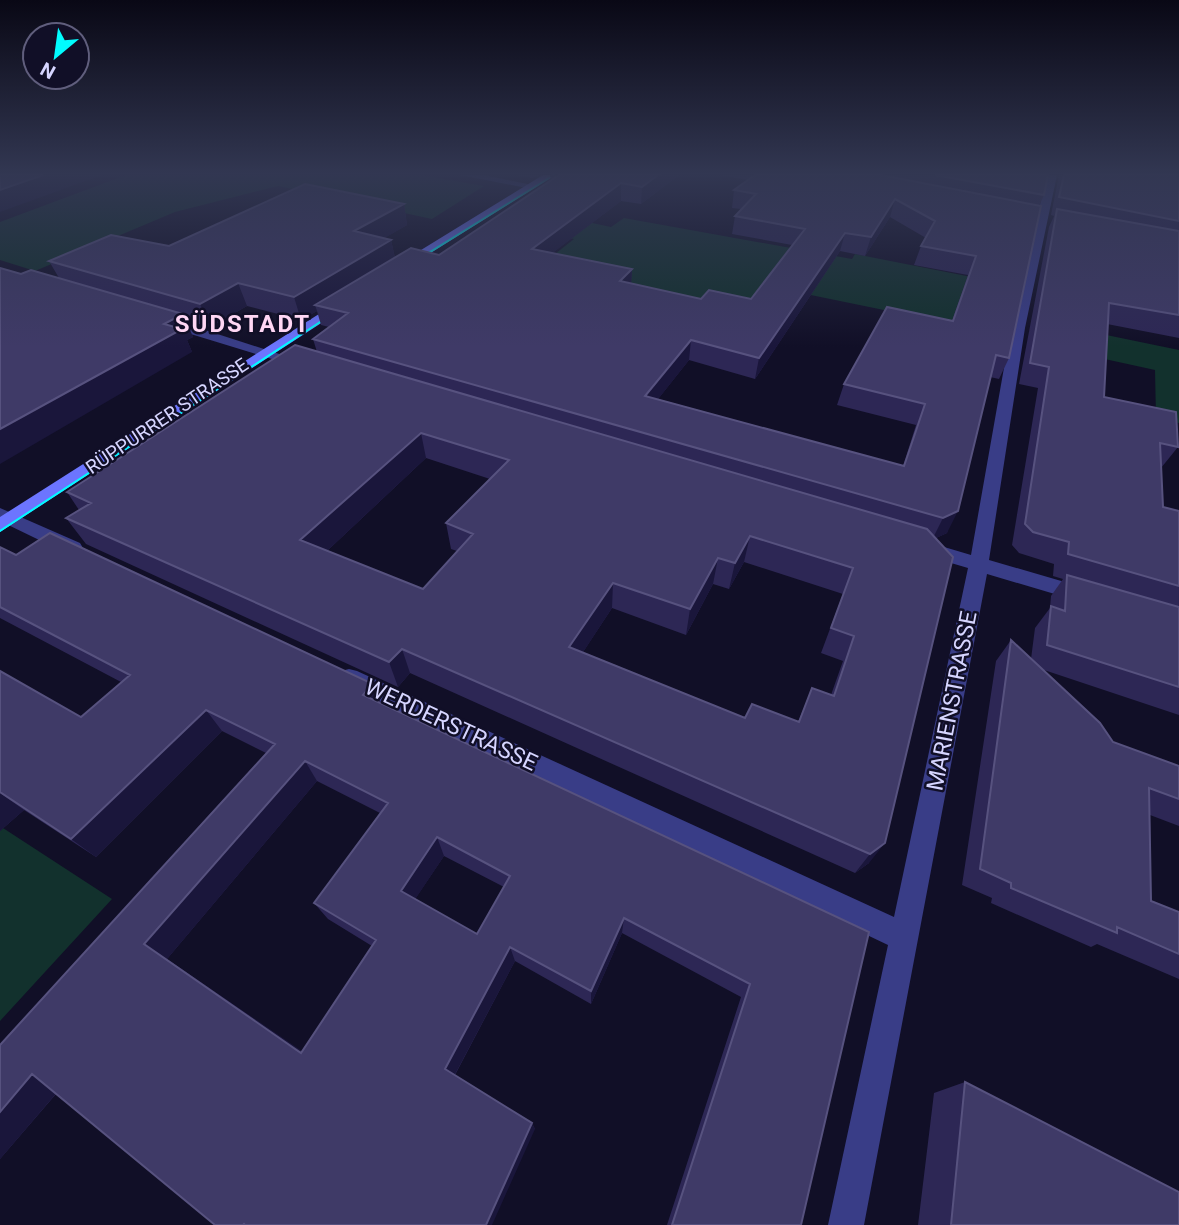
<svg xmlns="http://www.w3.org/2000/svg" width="1179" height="1225" font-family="Roboto,sans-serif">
<rect width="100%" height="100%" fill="#110f27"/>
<path fill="#12312d" d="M126,175H421L484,186L432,219L278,186L175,212L35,271L0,260V222Z
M531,210L611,227L624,218L852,259L855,254L1007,284L996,333L762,285L742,310L541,265L574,239L508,225Z
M1087,331L1179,350V423L1156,418L1155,370L1036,344Z
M3,828L112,899L0,1021V831Z"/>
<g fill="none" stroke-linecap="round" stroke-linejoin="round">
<path fill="#393d87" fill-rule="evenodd" d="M460,175H484L537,186L532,189Z
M1047,175H1057L1025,328L989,560L1092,590L1095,595L1092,600L1085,603L987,574L864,1225H828L888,945L341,685L338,678L341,671L349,669L357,671L894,917L968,568L917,553L914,548L924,541L971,555L1011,328Z
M158,318H168L310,364L308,367H298L158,324Z
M0,508L80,543L83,548L80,553H66L0,521Z"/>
<path fill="#6c75ff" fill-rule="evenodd" d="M543,175H555L405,269L395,266Z
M341,300L346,301V307L0,532V517Z"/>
<path stroke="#01fcff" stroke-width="2" d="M414,262L554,175
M0,531L337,311"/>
</g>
<path fill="#2d2755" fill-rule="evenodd" d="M517,175H538L533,178Z
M550,175H679L641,204L621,201L552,253L632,269L631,283L701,299H751L792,245L732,234L735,216L741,209L732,208L734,190L748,180L721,175H1048L1044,195L1039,206L1009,358L999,379L990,377L947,533L936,538L869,863L855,873L410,673L398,687L86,544L66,518L79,510L67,492L317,352L313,339L329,327L321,325L317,311L301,320L247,306L210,327L185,320L193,337L187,340L192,352L21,274L59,278L49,261L169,246L404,204L407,225L384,238L391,240L395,258L439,255L551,181ZM890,217L926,238L921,246L914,265L968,275L952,321L844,384L837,405L916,425L903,466L658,399L689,360L755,379L840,251L865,256ZM426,458L490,479L446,523L451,549L457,551L423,589L327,551ZM744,562L843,594L821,653L843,661L831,695L812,688L798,722L745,718L583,652L612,608L686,635L713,584L729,589Z
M1059,175H1179V338L1107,324L1104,397L1178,447L1161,468L1163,507L1179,511V715L1044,670L1113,742L1179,766V826L1150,815L1151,901L1179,912V979L1097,944L1091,947L991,903L992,898L962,885L996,661L1011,640L1031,659L1035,628L1050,608L1051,596L1063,579L1053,576L1054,564L1019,553L1012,545L1038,388L1019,384L1049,227L1054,216L1051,215Z
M0,547L16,555L373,684L380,703L869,932L801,1225H667L741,997L622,933L591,1004L515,961L455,1075L532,1123L535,1129L56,1094L0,1159V1045L266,753L222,731L96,857L24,810L0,831V671L81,717L121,682L0,618ZM317,781L380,813L314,903L328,919L372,946L302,1052L167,959ZM444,856L504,887L477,934L415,899Z
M965,1082L1179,1225H918L934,1093Z"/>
<path fill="#1a163b" d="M43,175H102L0,212V190Z
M658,175H679L641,204L642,187Z
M621,183V201L533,268L532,249Z
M895,199L890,217L865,256L871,237Z
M404,204L407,225L359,253L354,231Z
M845,233L840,251L755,379L759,358Z
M391,240L396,262L315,305L317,311L301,320L294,297Z
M632,269L631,288L620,281Z
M238,283L247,306L210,327L200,304Z
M183,314L193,337L187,340L192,352L0,464V429L164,324Z
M691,340L689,360L644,417L645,396Z
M421,433L426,458L311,566L300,540Z
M958,511L947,533L932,540L943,518Z
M750,536L744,562L729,589L735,563Z
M718,558L713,584L686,635L690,609Z
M613,583L612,608L570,672L569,647Z
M402,649L410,673L398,687L389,662Z
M373,684L382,706L363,695Z
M206,710L222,731L96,857L71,839Z
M305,761L317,781L167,959L318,1062L301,1053L144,944Z
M0,793L24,810L0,831Z
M437,837L444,856L410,907L401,891Z
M885,843L869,863L855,873L870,854Z
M624,918L622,933L591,1004V991Z
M510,947L515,961L453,1078L445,1069Z
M32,1074L65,1083L0,1159V1112Z
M532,1123L535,1129L492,1225H486Z"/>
<path fill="#3f3a67" stroke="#57527f" stroke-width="2" fill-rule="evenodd" d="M0,175H43L0,190Z
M559,175H658L642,187L621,183L532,249L632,269L620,281L701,299L709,290L751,299L805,229L735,216L756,194L734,190L755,175H881L1041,206L1009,358L996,355L958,511L943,518L313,339L348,313L315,305L411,248L439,255ZM895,199L935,221L921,246L976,256L953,321L887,307L844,384L925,404L904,466L645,396L691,340L759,358L845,233L871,237Z
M935,175H1048L1044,195Z
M1064,175H1179V221L1059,197Z
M305,184L404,204L354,231L391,240L294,297L238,283L200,304L49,261L111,235L169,246Z
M1057,209L1179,231V315L1109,303L1104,397L1176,412L1178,447L1160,443L1163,507L1179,511V586L1068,554L1069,542L1033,532L1025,524L1049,367L1030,363Z
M0,268L21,274L31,270L183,314L164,324L182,329L0,429Z
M295,345L927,529L953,557L885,843L870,854L402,649L389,662L66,518L91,503L67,492ZM421,433L509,460L446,523L473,534L423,589L300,540ZM750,536L853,568L831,628L854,636L834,696L812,688L799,722L752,704L745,718L569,647L613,583L690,609L718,558L735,563Z
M50,533L373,684L363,695L869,932L801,1225H672L750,984L624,918L591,991L510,947L445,1069L532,1123L486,1225H245L244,1224L243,1225H215L32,1074L0,1112V1045L275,744L206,710L71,839L0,792V671L81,717L130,675L0,607V547L16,555ZM305,761L388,803L314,903L376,940L301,1053L144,944ZM437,837L510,876L477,934L401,891Z
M1067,575L1179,607V687L1047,645L1051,606L1065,611Z
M1011,640L1100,723L1113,742L1179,766V799L1149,788L1151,901L1179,912V954L1117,927V933L1011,888V883L980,869Z
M965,1082L1179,1192V1225H951Z"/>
<linearGradient id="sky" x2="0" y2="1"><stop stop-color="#090815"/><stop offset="0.5" stop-color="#323752"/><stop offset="1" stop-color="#323752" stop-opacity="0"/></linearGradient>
<rect width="1179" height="347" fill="url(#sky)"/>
<g text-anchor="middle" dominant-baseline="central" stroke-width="5" stroke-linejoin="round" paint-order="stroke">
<g font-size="19" fill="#d6d5ff" stroke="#110f27">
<text transform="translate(167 416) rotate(-34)">RÜPPURRER STRASSE</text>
</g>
<g font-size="23" fill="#d6d5ff" stroke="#110f27">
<text transform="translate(952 701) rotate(-79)">MARIENSTRASSE</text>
<text transform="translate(451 725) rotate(25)">WERDERSTRASSE</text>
</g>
<g font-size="24" font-weight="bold" letter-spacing="2" fill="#ffd7f4" stroke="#110f27">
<text x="243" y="324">SÜDSTADT</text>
</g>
</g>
<g transform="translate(56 56) rotate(209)"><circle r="33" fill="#110f27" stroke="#605e7d" stroke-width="2"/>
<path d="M0-5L12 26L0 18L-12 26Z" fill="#01fcff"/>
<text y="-10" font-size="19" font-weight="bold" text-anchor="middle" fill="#d6d5ff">N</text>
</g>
</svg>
